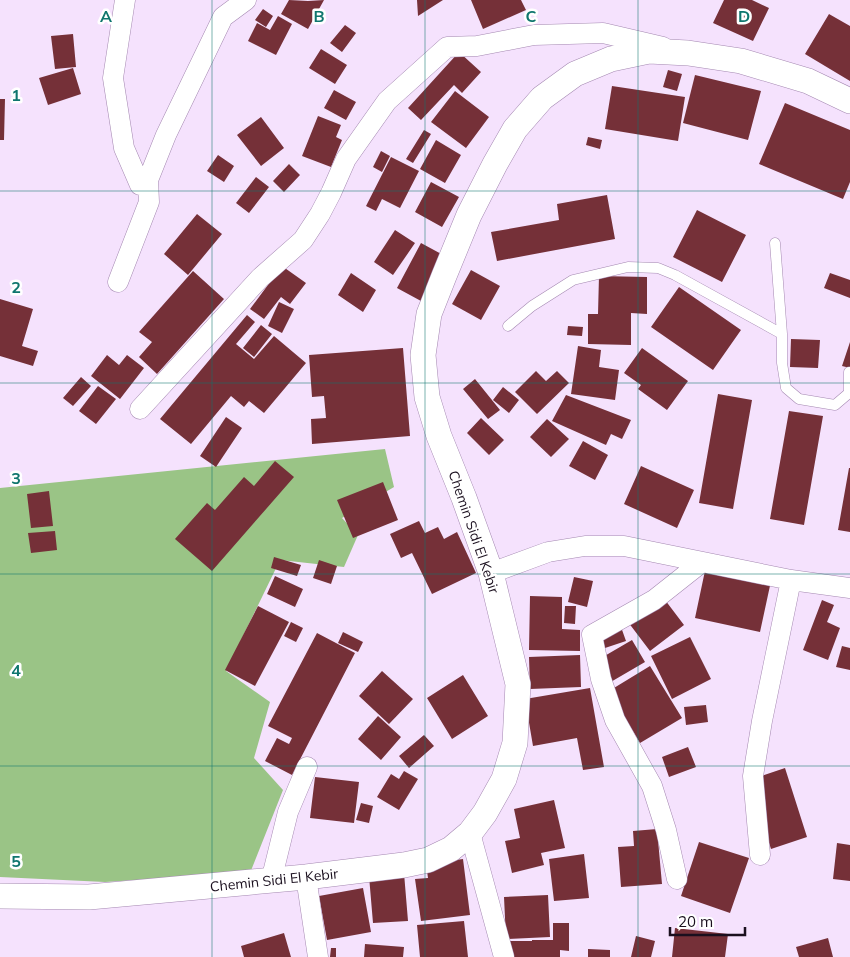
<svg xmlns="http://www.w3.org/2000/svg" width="850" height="957" font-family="Mulish,sans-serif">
<rect width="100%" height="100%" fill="#f5e2fd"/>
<path fill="#9ac486" d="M385,449L394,487L342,518L358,535L344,567L280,560L226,671L270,702L254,758L283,790L250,873L105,882L0,877V488Z"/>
<path fill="#753038" d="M289,0L308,1L324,0L308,29L281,14Z
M417,0H443L418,16Z
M471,0H521L526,10L483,29Z
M724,0H752L769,8L753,41L713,23Z
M263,9L273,16L266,27L255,20Z
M829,14L850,26V81L805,54Z
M278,16L292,24L276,55L248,41L257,23L270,30Z
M345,25L356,33L342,52L330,43Z
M73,34L76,67L55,69L51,36Z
M321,49L347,65L335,84L309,68Z
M459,52L481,72L462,93L454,85L421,120L408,108Z
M73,68L81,94L48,105L39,78Z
M668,70L682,74L677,91L663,87Z
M695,75L761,91L748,140L683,123Z
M612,86L685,97L678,141L605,129Z
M334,90L356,102L346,120L324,108Z
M455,91L489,117L466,148L431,122Z
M0,99H5L4,140H0Z
M785,103L850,130V182L843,199L759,164Z
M318,116L341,125L336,137L342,140L331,167L302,156Z
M261,117L284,148L261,166L237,135Z
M424,130L431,134L413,163L406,159Z
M588,137L602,140L600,149L586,145Z
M436,140L461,155L445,183L420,169Z
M381,151L390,156L382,172L373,167Z
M218,155L234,166L224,182L207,171Z
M391,157L419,171L400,208L382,199L376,211L366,206Z
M289,164L300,175L284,192L273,181Z
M256,177L269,187L249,213L236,203Z
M431,182L459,197L442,227L415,212Z
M607,195L615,239L497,261L491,232L559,220L557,204Z
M697,210L746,235L722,282L673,257Z
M197,214L222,234L188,275L164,254Z
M395,230L415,243L393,275L374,262Z
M421,243L445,256L421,301L397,288Z
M282,266L306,283L290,304L281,297L264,319L250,309Z
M471,270L500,286L481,320L452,304Z
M193,271L224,299L157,374L139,357L152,342L139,332Z
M351,273L376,290L363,312L338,295Z
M830,273L850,280V298L824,288Z
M599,276L647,277V314L631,313V345L588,344V314H598Z
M679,287L741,330L713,370L651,327Z
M0,299L33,309L22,346L38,351L33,366L0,356Z
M279,302L294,309L282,333L268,326Z
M247,315L255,322L236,344L254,359L274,336L306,363L264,413L249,401L244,407L231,396L191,444L160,419Z
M261,325L272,334L254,357L243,348Z
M568,326L583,327L582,336L567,335Z
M791,339L820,340L818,368L790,367Z
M850,342V368L842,366Z
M578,346L601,350L599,367L619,370L615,400L571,394Z
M403,348L410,436L312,444L311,419L326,418L324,396L312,397L309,355Z
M642,348L688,381L667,410L638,389L641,385L624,373Z
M107,355L119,365L127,355L144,368L120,399L91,376Z
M536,371L546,381L557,371L569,383L537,414L515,392Z
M81,377L91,386L73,406L63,398Z
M475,379L500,410L488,419L463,389Z
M98,386L116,399L96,424L79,411Z
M503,387L519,400L509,413L493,400Z
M718,394L752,400L733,509L699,503Z
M566,395L631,420L622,439L611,434L606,445L552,421Z
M789,411L823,416L804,525L770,519Z
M226,417L242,428L216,467L200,456Z
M481,418L504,440L489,455L467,433Z
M547,419L569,439L551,457L530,437Z
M583,441L608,455L595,480L569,466Z
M275,461L294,477L212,571L175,539L207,503L215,510L244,477L254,486Z
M641,466L694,490L677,528L624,504Z
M849,468H850V532L838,530Z
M383,482L398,520L353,538L337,500Z
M49,491L53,526L31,528L27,494Z
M419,521L425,533L438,527L444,539L457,532L476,573L432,594L412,553L401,558L390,534Z
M55,531L57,550L31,553L28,533Z
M274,557L301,565L297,576L271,568Z
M319,560L337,566L331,584L313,578Z
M706,566L771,581L760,632L695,618Z
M275,576L303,589L295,607L267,594Z
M574,577L593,581L587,607L568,602Z
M659,592L684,625L650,651L625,618Z
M530,596L562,597V629L580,630V651L529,650Z
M822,600L834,605L827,622L840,628L828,660L803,650Z
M258,606L289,622L255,686L225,670Z
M565,606H576L575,624L564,623Z
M291,622L303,628L296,642L284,636Z
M621,627L626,641L593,652L588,639Z
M343,632L363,642L358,652L338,643Z
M317,633L355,653L292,775L265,761L277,738L289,744L292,738L268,726Z
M690,637L711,679L672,699L651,656Z
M632,640L645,662L609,683L596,661Z
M842,646L850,648V670L836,667Z
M580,655L581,687L530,689L529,657Z
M650,666L682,718L640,743L609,691Z
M382,671L413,699L389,724L359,696Z
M463,675L488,716L452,739L427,698Z
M590,688L604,767L583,770L577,738L533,746L525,699Z
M706,705L708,722L686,725L684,707Z
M378,716L401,737L381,760L358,739Z
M424,735L434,746L409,768L399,756Z
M688,747L696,767L669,777L662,757Z
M785,768L807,837L771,849L749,780Z
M404,771L418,779L399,810L377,797L391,774L399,779Z
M315,777L359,782L354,823L310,818Z
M554,800L565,848L541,853L544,865L512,873L505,841L520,838L514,809Z
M361,803L373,806L369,823L356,820Z
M657,829L662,884L621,887L618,847L634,846L633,831Z
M699,842L749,858L730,913L681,896Z
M837,843L850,845V881L833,879Z
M584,854L589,898L554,901L549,859Z
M463,859L470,915L421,921L415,879L428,878L426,864Z
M404,873L408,921L373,923L369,876Z
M363,888L371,932L327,940L319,896Z
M548,895L550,937L506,939L504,897Z
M464,921L468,957H420L417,925Z
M553,923H569V951L560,950V957H509V941H532V940H553Z
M675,928L728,934L725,957H672Z
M284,933L291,957H244L241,946Z
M636,936L655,941L651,957H631Z
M828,938L833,957H799L796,947Z
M365,944L404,947L403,957H364Z
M331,948H336V957H330Z
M588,949L610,950V957H588Z"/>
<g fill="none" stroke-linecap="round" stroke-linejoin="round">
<g stroke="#a488b1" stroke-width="11">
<path id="service" d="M775,243L782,334V363L786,388L799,399L835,405L849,393V372
M508,326L532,306L573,280L628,267L658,268L675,275L782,334"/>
</g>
<g stroke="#a488b1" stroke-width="21">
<path id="minor" d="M125,0L113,78L124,148L140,185L148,180
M118,282L149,202L148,180L166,135L223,17L246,0
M140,409L260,278L303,240L320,214L331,193L346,159L387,101L447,47L477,46L534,35L603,33L663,47
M491,573L548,552L585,546H624L791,580L850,588
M470,833L504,957
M760,855L753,776L762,721L791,580
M306,877L318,957
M677,879L666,830L652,786L615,720L601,679L592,635L654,600L702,562
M271,881L288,812L307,767"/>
</g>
<g stroke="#a488b1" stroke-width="26">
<path id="tertiary" d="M0,896L89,897L306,877L404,865L428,860L451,849L470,833L485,813L504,779L515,743L518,684L491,573L464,498L439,436L427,397L423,355L429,314L444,276L469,215L495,164L515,129L542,98L575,74L611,59L649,51L688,53L741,61L808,81L850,101"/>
</g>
<use href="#service" stroke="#fff" stroke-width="10"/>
<use href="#minor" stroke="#fff" stroke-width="20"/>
<use href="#tertiary" stroke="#fff" stroke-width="25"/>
</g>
<path fill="none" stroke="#0f766e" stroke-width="1" stroke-opacity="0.55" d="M212,0V957M425,0V957M638,0V957M0,191H850M0,383H850M0,574H850M0,766H850"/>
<g text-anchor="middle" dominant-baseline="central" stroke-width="5" stroke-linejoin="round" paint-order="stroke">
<g font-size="14" fill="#1a0f1e" stroke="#fff">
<text transform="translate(474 532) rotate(71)">Chemin Sidi El Kebir</text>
<text transform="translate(274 880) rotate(-6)">Chemin Sidi El Kebir</text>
</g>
</g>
<g font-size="16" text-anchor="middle" font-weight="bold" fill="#0f766e" stroke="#fff" stroke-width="5" stroke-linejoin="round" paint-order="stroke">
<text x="106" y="22">A</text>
<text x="319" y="22">B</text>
<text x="531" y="22">C</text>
<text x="744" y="22">D</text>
<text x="16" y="101">1</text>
<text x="16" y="293">2</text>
<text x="16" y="484">3</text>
<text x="16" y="676">4</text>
<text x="16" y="867">5</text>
</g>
<path d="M670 927v8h75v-8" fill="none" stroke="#1a0f1e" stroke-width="2.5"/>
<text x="678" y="927" font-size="15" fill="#1a0f1e" stroke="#ffffff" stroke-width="4" paint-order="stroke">20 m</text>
</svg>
